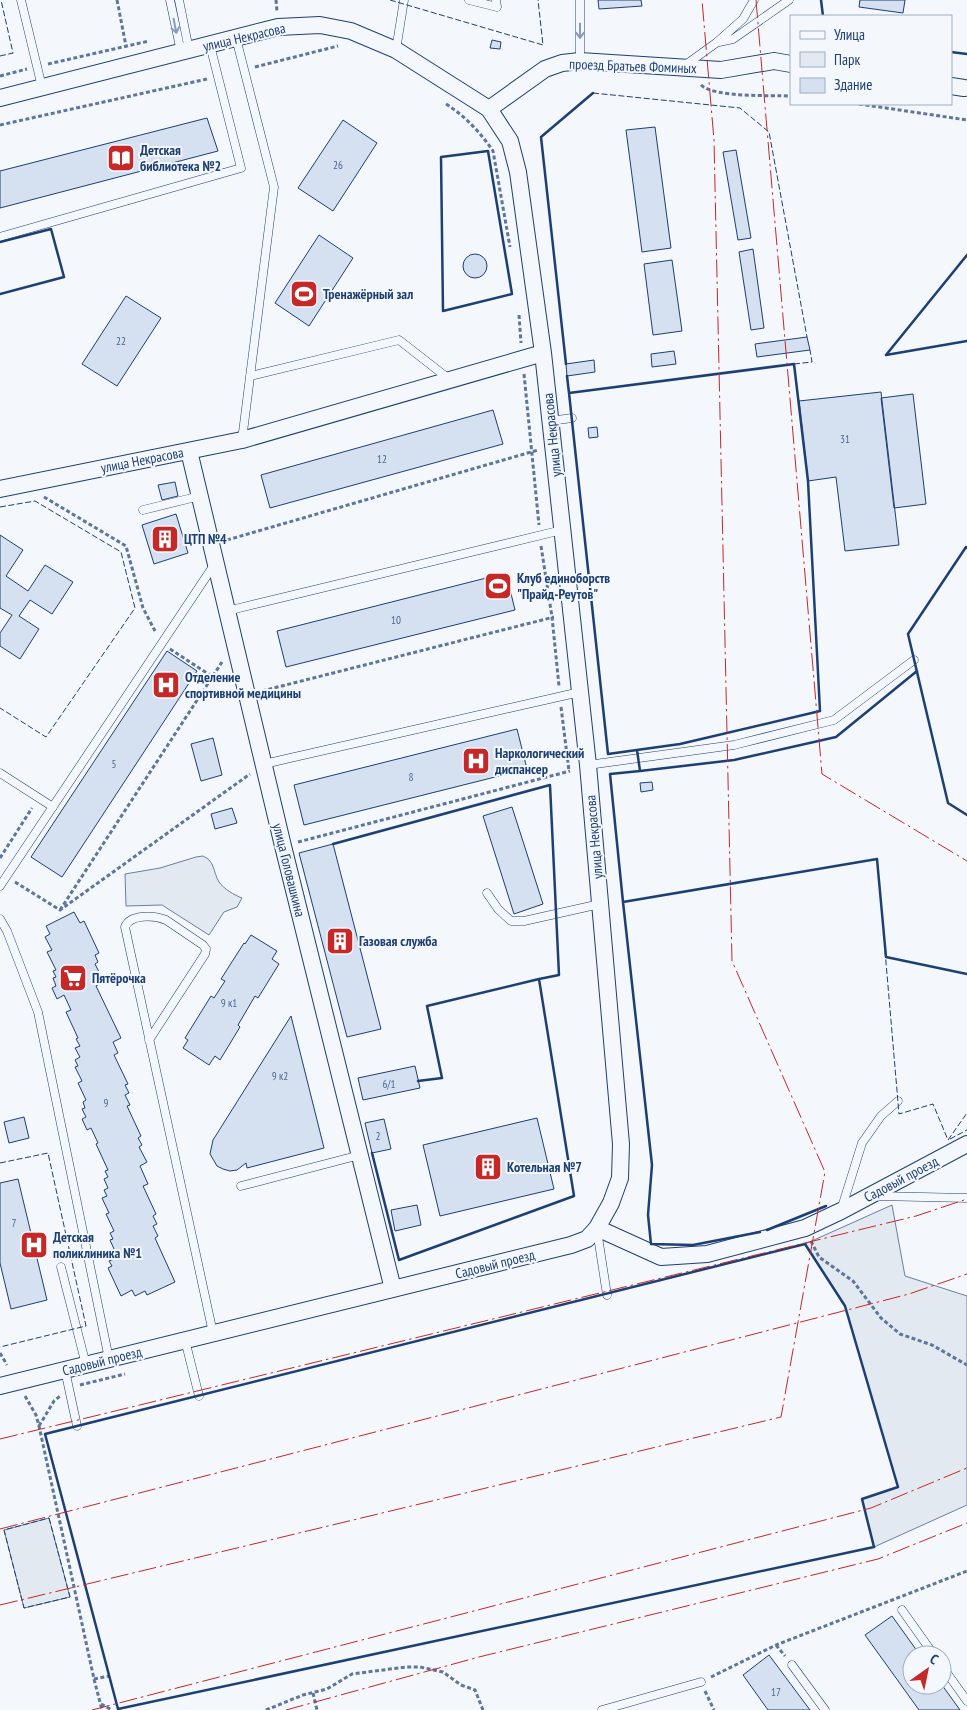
<svg xmlns="http://www.w3.org/2000/svg" width="967" height="1710" font-family="'PT Sans Narrow',sans-serif">
<rect width="100%" height="100%" fill="#f4f7fb"/>
<path fill="#e3e9f0" stroke="#687fa3" d="M203,856C215,861 213,872 219,882C224,889 234,895 242,898L237,907L224,912L209,935L162,905L126,906L125,874L160,868L196,857Z
M892,1205L905,1276L967,1296V1505L874,1547L862,1499L898,1487L845,1306L805,1244Z
M49,1518L70,1597L24,1608L4,1530Z"/>
<path fill="#d5e0f0" stroke="#1d3f73" d="M598,0H641L642,6L599,9Z
M860,0H905L903,13L859,7Z
M492,40L501,42L500,49L490,48Z
M207,118L218,151L0,208V171Z
M343,120L377,143L333,211L298,188Z
M655,127L671,248L642,252L626,130Z
M736,150L751,238L738,240L723,152Z
M319,235L353,258L309,326L275,303Z
M753,249L764,328L751,330L739,252Z
M463 266a12 12 0 1 1 24 0a12 12 0 1 1-24 0Z
M672,260L682,331L653,335L644,264Z
M126,296L161,318L117,386L82,364Z
M807,337L810,350L757,357L755,344Z
M674,351L676,364L652,367L651,354Z
M594,360L595,372L567,376L566,364Z
M881,392L899,545L845,551L836,477L808,481L799,401Z
M913,394L926,504L894,508L881,398Z
M493,410L503,444L270,508L261,475Z
M597,427L598,437L589,438L588,428Z
M175,482L178,496L162,500L158,485Z
M176,514L188,553L154,564L142,525Z
M0,535L23,550L6,576L28,591L45,565L73,582L52,614L30,600L19,616L39,629L20,659L0,646V633L12,615L0,608Z
M506,573L515,610L286,667L277,631Z
M167,651L197,671L62,877L31,857Z
M517,729L527,769L304,825L294,785Z
M213,738L222,775L201,781L191,744Z
M652,782L653,790L641,792L640,783Z
M512,807L543,904L514,914L483,816Z
M232,808L237,823L215,829L211,814Z
M333,844L381,1029L347,1037L299,853Z
M74,912L80,923L84,921L99,953L95,955L98,962L95,964L100,974L97,976L101,983L96,986L121,1038L113,1042L118,1053L114,1055L128,1084L125,1085L129,1093L125,1095L130,1105L127,1106L141,1136L138,1138L142,1145L139,1147L147,1162L140,1166L148,1184L143,1186L156,1214L153,1216L157,1224L153,1226L158,1236L155,1238L175,1282L147,1295L145,1291L135,1296L132,1290L121,1296L108,1268L112,1266L109,1261L114,1259L111,1251L114,1249L110,1240L113,1239L110,1233L114,1231L106,1214L109,1213L102,1198L107,1196L104,1190L108,1188L104,1179L108,1177L105,1171L108,1170L96,1144L98,1143L91,1128L87,1130L82,1119L86,1117L82,1109L85,1108L83,1102L86,1100L78,1083L82,1081L75,1067L78,1066L75,1060L80,1057L75,1048L80,1046L76,1039L78,1038L66,1012L71,1010L64,995L57,999L52,988L56,986L53,978L56,977L53,971L56,970L47,952L52,950L45,937L50,934L46,926Z
M251,935L277,951L272,959L279,964L258,998L255,996L238,1025L240,1027L220,1060L215,1056L209,1065L183,1048L188,1040L185,1038L211,996L214,998L225,981L221,979L244,943L245,944Z
M291,1016L324,1148L247,1168L246,1163L237,1170L230,1171L223,1169L217,1166L210,1154L213,1140Z
M415,1066L420,1088L363,1100L358,1078Z
M24,1117L29,1138L9,1143L4,1122Z
M537,1118L554,1189L440,1216L423,1145Z
M384,1119L391,1149L372,1153L365,1123Z
M18,1179L47,1300L11,1309L0,1263V1183Z
M417,1205L421,1225L395,1231L391,1210Z
M892,1616L920,1655H912V1685H942L960,1710H919L865,1635Z
M769,1655L810,1710H768L743,1675Z"/>
<g fill="none" stroke-linecap="round" stroke-linejoin="round">
<g stroke="#1d3f73" stroke-width="9">
<path id="lane" d="M21,0L42,87
M170,0L181,52
M179,0L189,50
M469,0L497,7L496,0
M236,38L274,187L242,440
M719,42L733,39L789,0
M396,50L404,0
M580,61V0
M684,66L716,43L743,19L754,0
M0,237L241,168L210,45
M250,376L399,340L449,379
M550,421L572,418
M143,510L200,496
M227,611L562,530
M264,764L580,692
M588,765L734,745L834,720L914,660
M0,773L53,807
M0,886L214,565
M487,893L498,909L511,921H524L600,904
M0,919L7,931L38,1012L109,1359
M149,1040L205,954L206,949L203,945L166,920C154,915 130,914 125,927L213,1333
M241,1186L360,1155
M877,1196L967,1198
M842,1207L862,1143L881,1116L898,1101
M597,1230L607,1295
M61,1267L86,1365
M185,1340L199,1396
M65,1370L77,1426
M902,1610L934,1655
M792,1665L825,1710
M942,1666L967,1701
M602,1710L701,1682"/>
</g>
<g stroke="#1d3f73" stroke-width="18">
<path id="street" d="M951,86L964,88
M0,98L278,27L320,25L351,31L396,50L489,109L510,141L518,172L543,353L588,765L621,1144L620,1178L611,1203L597,1228L587,1239L571,1245L0,1386
M489,109L545,69L562,63L580,61L721,70L774,61L791,64
M189,451L283,846L393,1289
M0,489L242,440L543,353
M597,1228L661,1257L707,1254L805,1228L841,1211L967,1144"/>
</g>
<path stroke="#5e769c" stroke-width="3" stroke-dasharray="4 2.5" stroke-linecap="butt" d="M117,0L126,46
M276,0L277,12
M48,64L149,41
M255,67L338,46
M0,76L27,69
M701,85C715,98 771,95 791,96
M446,104C465,116 480,132 493,151L510,247
M859,104L967,120
M0,125L207,79
M519,315L521,343
M524,374L539,525
M44,497L126,546L143,608L155,631
M227,540L538,450
M541,546L552,617L559,686
M170,649L213,677
M262,691L554,617
M561,707L569,771
M298,842L570,771
M0,858L32,808
M15,882L60,910L250,774
M60,910L222,662
M811,1241L819,1257L853,1281L881,1318L900,1334L932,1345L967,1365
M0,1353L7,1365
M80,1385L125,1374
M25,1396L36,1415L39,1426L94,1679L102,1710
M39,1426L54,1401L60,1396
M776,1645L785,1656
M711,1677L776,1645L967,1571
M94,1679L109,1676
M705,1691L714,1710
M313,1693L317,1710
M101,1704L112,1710
M266,1710L303,1695L327,1689L352,1674L406,1667H420L443,1672L461,1685L475,1690L483,1710"/>
<use href="#lane" stroke="#f4f7fb" stroke-width="8"/>
<use href="#street" stroke="#f4f7fb" stroke-width="16"/>
<path stroke="#1d3f73" stroke-width="1" stroke-dasharray="6 2.5" stroke-linecap="butt" d="M390,0L543,45L538,0
M0,56L13,53L1,0
M593,93L740,108L769,132L807,337
M794,364L812,362L810,350
M0,507L35,501L121,552L135,608L46,737L0,708
M885,951L899,1114L933,1104L948,1140L967,1113
M950,1139L967,1130
M0,1163L48,1153L86,1326L0,1347
M49,1518L70,1597L24,1608L4,1530Z"/>
<path stroke="#1d3f73" stroke-width="2.5" d="M821,0L823,16
M951,52L967,54
M488,151L512,294L443,311L441,157Z
M0,242L51,229L64,277L0,294
M967,255L886,355L967,341
M566,364L541,137L593,93
M794,364L808,481L820,711L680,744L608,754L569,393Z
M567,376L569,393
M967,548L966,547L908,634L948,803L967,815
M640,771L734,760L836,737L917,671
M333,844L550,785L559,975L539,979
M623,902L610,774L640,771L637,750
M372,1153L399,1260L574,1196L539,979L427,1006L442,1078L418,1081
M767,1230L826,1206
M760,1232L693,1245L651,1244L648,1215L652,1165L623,902L877,859L886,957L967,974
M805,1244L845,1306L898,1487L862,1499L874,1547L118,1709L45,1434Z"/>
<path stroke="#c62828" stroke-width="1" stroke-dasharray="18 4 2.5 4" stroke-linecap="butt" d="M756,0L822,774L967,861
M0,1439L916,1216L967,1199
M0,1529L909,1294L967,1274
M0,1605L781,1417L825,1172L732,961L714,140L702,0
M92,1710L871,1508L967,1468
M286,1710L479,1657L878,1559L967,1523"/>
</g>
<defs><path id="oneway-shaft" d="M-6 0H5M1.5-3L5.5 0L1.5 3" fill="none" stroke-width="1.6" stroke-linecap="round" stroke-linejoin="round" transform="scale(1.25)"/></defs>
<g stroke="#889bb7">
<use href="#oneway-shaft" transform="translate(175 26) rotate(79)"/>
<use href="#oneway-shaft" transform="translate(580 31) rotate(90)"/>
</g>
<defs>
<g id="library-square" transform="scale(1.4375)"><rect x="-9" y="-9" width="18" height="18" rx="4" fill="#c62828" stroke="#f4f7fb"/><path d="M-6-4Q-3-5.5-.7-3.5V5Q-3 3-6 4ZM6-4Q3-5.5 .7-3.5V5Q3 3 6 4Z" fill="#fff"/></g>
<g id="stadium-square" transform="scale(1.4375)"><rect x="-9" y="-9" width="18" height="18" rx="4" fill="#c62828" stroke="#f4f7fb"/><path d="M0-5a6.5 5 0 1 0 0 10a6.5 5 0 1 0 0-10ZM-3.5-1.8h7v3.6h-7Z" fill="#fff"/></g>
<g id="building-square" transform="scale(1.4375)"><rect x="-9" y="-9" width="18" height="18" rx="4" fill="#c62828" stroke="#f4f7fb"/><path d="M-4-6H4V6H1V3H-1V6H-4ZM-2.5-4.3h1.7v1.8h-1.7ZM.8-4.3h1.7v1.8H.8ZM-2.5-1h1.7V.8h-1.7ZM.8-1h1.7V.8H.8Z" fill="#fff"/></g>
<g id="hospital-square" transform="scale(1.4375)"><rect x="-9" y="-9" width="18" height="18" rx="4" fill="#c62828" stroke="#f4f7fb"/><path d="M-5-5h3v3.5h4V-5h3V5h-3V1.5h-4V5h-3Z" fill="#fff"/></g>
<g id="supermarket-square" transform="scale(1.4375)"><rect x="-9" y="-9" width="18" height="18" rx="4" fill="#c62828" stroke="#f4f7fb"/><path d="M-6-5.5h2.5l.6 2H6L4.5 2H-2.5L-4.4-4H-6ZM-1.5 3.2a1.3 1.3 0 1 0 .1 0ZM3 3.2a1.3 1.3 0 1 0 .1 0Z" fill="#fff"/></g>
</defs>
<g fill-rule="evenodd">
<use href="#library-square" x="121" y="158"/>
<use href="#stadium-square" x="304" y="294"/>
<use href="#building-square" x="165" y="539"/>
<use href="#stadium-square" x="498" y="586"/>
<use href="#hospital-square" x="166" y="685"/>
<use href="#hospital-square" x="476" y="761"/>
<use href="#building-square" x="340" y="941"/>
<use href="#supermarket-square" x="73" y="978"/>
<use href="#building-square" x="488" y="1167"/>
<use href="#hospital-square" x="34" y="1245"/>
</g>
<g text-anchor="middle" dominant-baseline="central" stroke-width="4" stroke-linejoin="round" paint-order="stroke">
<g font-size="11" fill="#4b6792">
<text x="338" y="165">26</text>
<text x="121" y="341">22</text>
<text x="845" y="439">31</text>
<text x="382" y="459">12</text>
<text x="396" y="620">10</text>
<text x="114" y="764">5</text>
<text x="411" y="777">8</text>
<text x="229" y="1003">9 к1</text>
<text x="280" y="1076">9 к2</text>
<text x="389" y="1084">6/1</text>
<text x="106" y="1103">9</text>
<text x="378" y="1136">2</text>
<text x="14" y="1223">7</text>
<text x="776" y="1692">17</text>
</g>
<g font-size="14" fill="#1d3f73" stroke="#f4f7fb">
<text transform="translate(244 37) rotate(-13)">улица Некрасова</text>
<text transform="translate(633 66) rotate(2)">проезд Братьев Фоминых</text>
<text transform="translate(552 435) rotate(-96)">улица Некрасова</text>
<text transform="translate(142 460) rotate(-11)">улица Некрасова</text>
<text transform="translate(594 837) rotate(-95)">улица Некрасова</text>
<text transform="translate(289 870) rotate(76)">улица Головашкина</text>
<text transform="translate(901 1179) rotate(-28)">Садовый проезд</text>
<text transform="translate(495 1264) rotate(-14)">Садовый проезд</text>
<text transform="translate(102 1361) rotate(-14)">Садовый проезд</text>
</g>
<g font-size="14" font-weight="bold" fill="#1d3f73" stroke="#f4f7fb" text-anchor="start">
<text x="140" y="150">Детская<tspan x="140" dy="16">библиотека №2</tspan></text>
<text x="323" y="294">Тренажёрный зал</text>
<text x="184" y="539">ЦТП №4</text>
<text x="517" y="578">Клуб единоборств<tspan x="517" dy="16">"Прайд-Реутов"</tspan></text>
<text x="185" y="677">Отделение<tspan x="185" dy="16">спортивной медицины</tspan></text>
<text x="495" y="753">Наркологический<tspan x="495" dy="16">диспансер</tspan></text>
<text x="359" y="941">Газовая служба</text>
<text x="92" y="978">Пятёрочка</text>
<text x="507" y="1167">Котельная №7</text>
<text x="53" y="1237">Детская<tspan x="53" dy="16">поликлиника №1</tspan></text>
</g>
</g>
<rect x="790" y="15" width="162" height="90" fill="#f4f7fb" stroke="#9eadc5"/>
<rect x="800" y="31" width="25" height="8" fill="#f4f7fb" stroke="#9eadc5"/>
<text x="834" y="40" font-size="15" fill="#1d3f73">Улица</text>
<rect x="800" y="52" width="25" height="15" fill="#e3e9f0" stroke="#9eadc5"/>
<text x="834" y="65" font-size="15" fill="#1d3f73">Парк</text>
<rect x="800" y="78" width="25" height="15" fill="#d5e0f0" stroke="#9eadc5"/>
<text x="834" y="90" font-size="15" fill="#1d3f73">Здание</text>
<g transform="translate(927 1670) rotate(33)"><circle r="24" fill="#f4f7fb" stroke="#9eadc5"/>
<path d="M0-4L9 19L0 12L-9 19Z" fill="#c62828"/>
<text y="-8" font-size="14" font-weight="bold" text-anchor="middle" fill="#1d3f73">С</text>
</g>
</svg>
